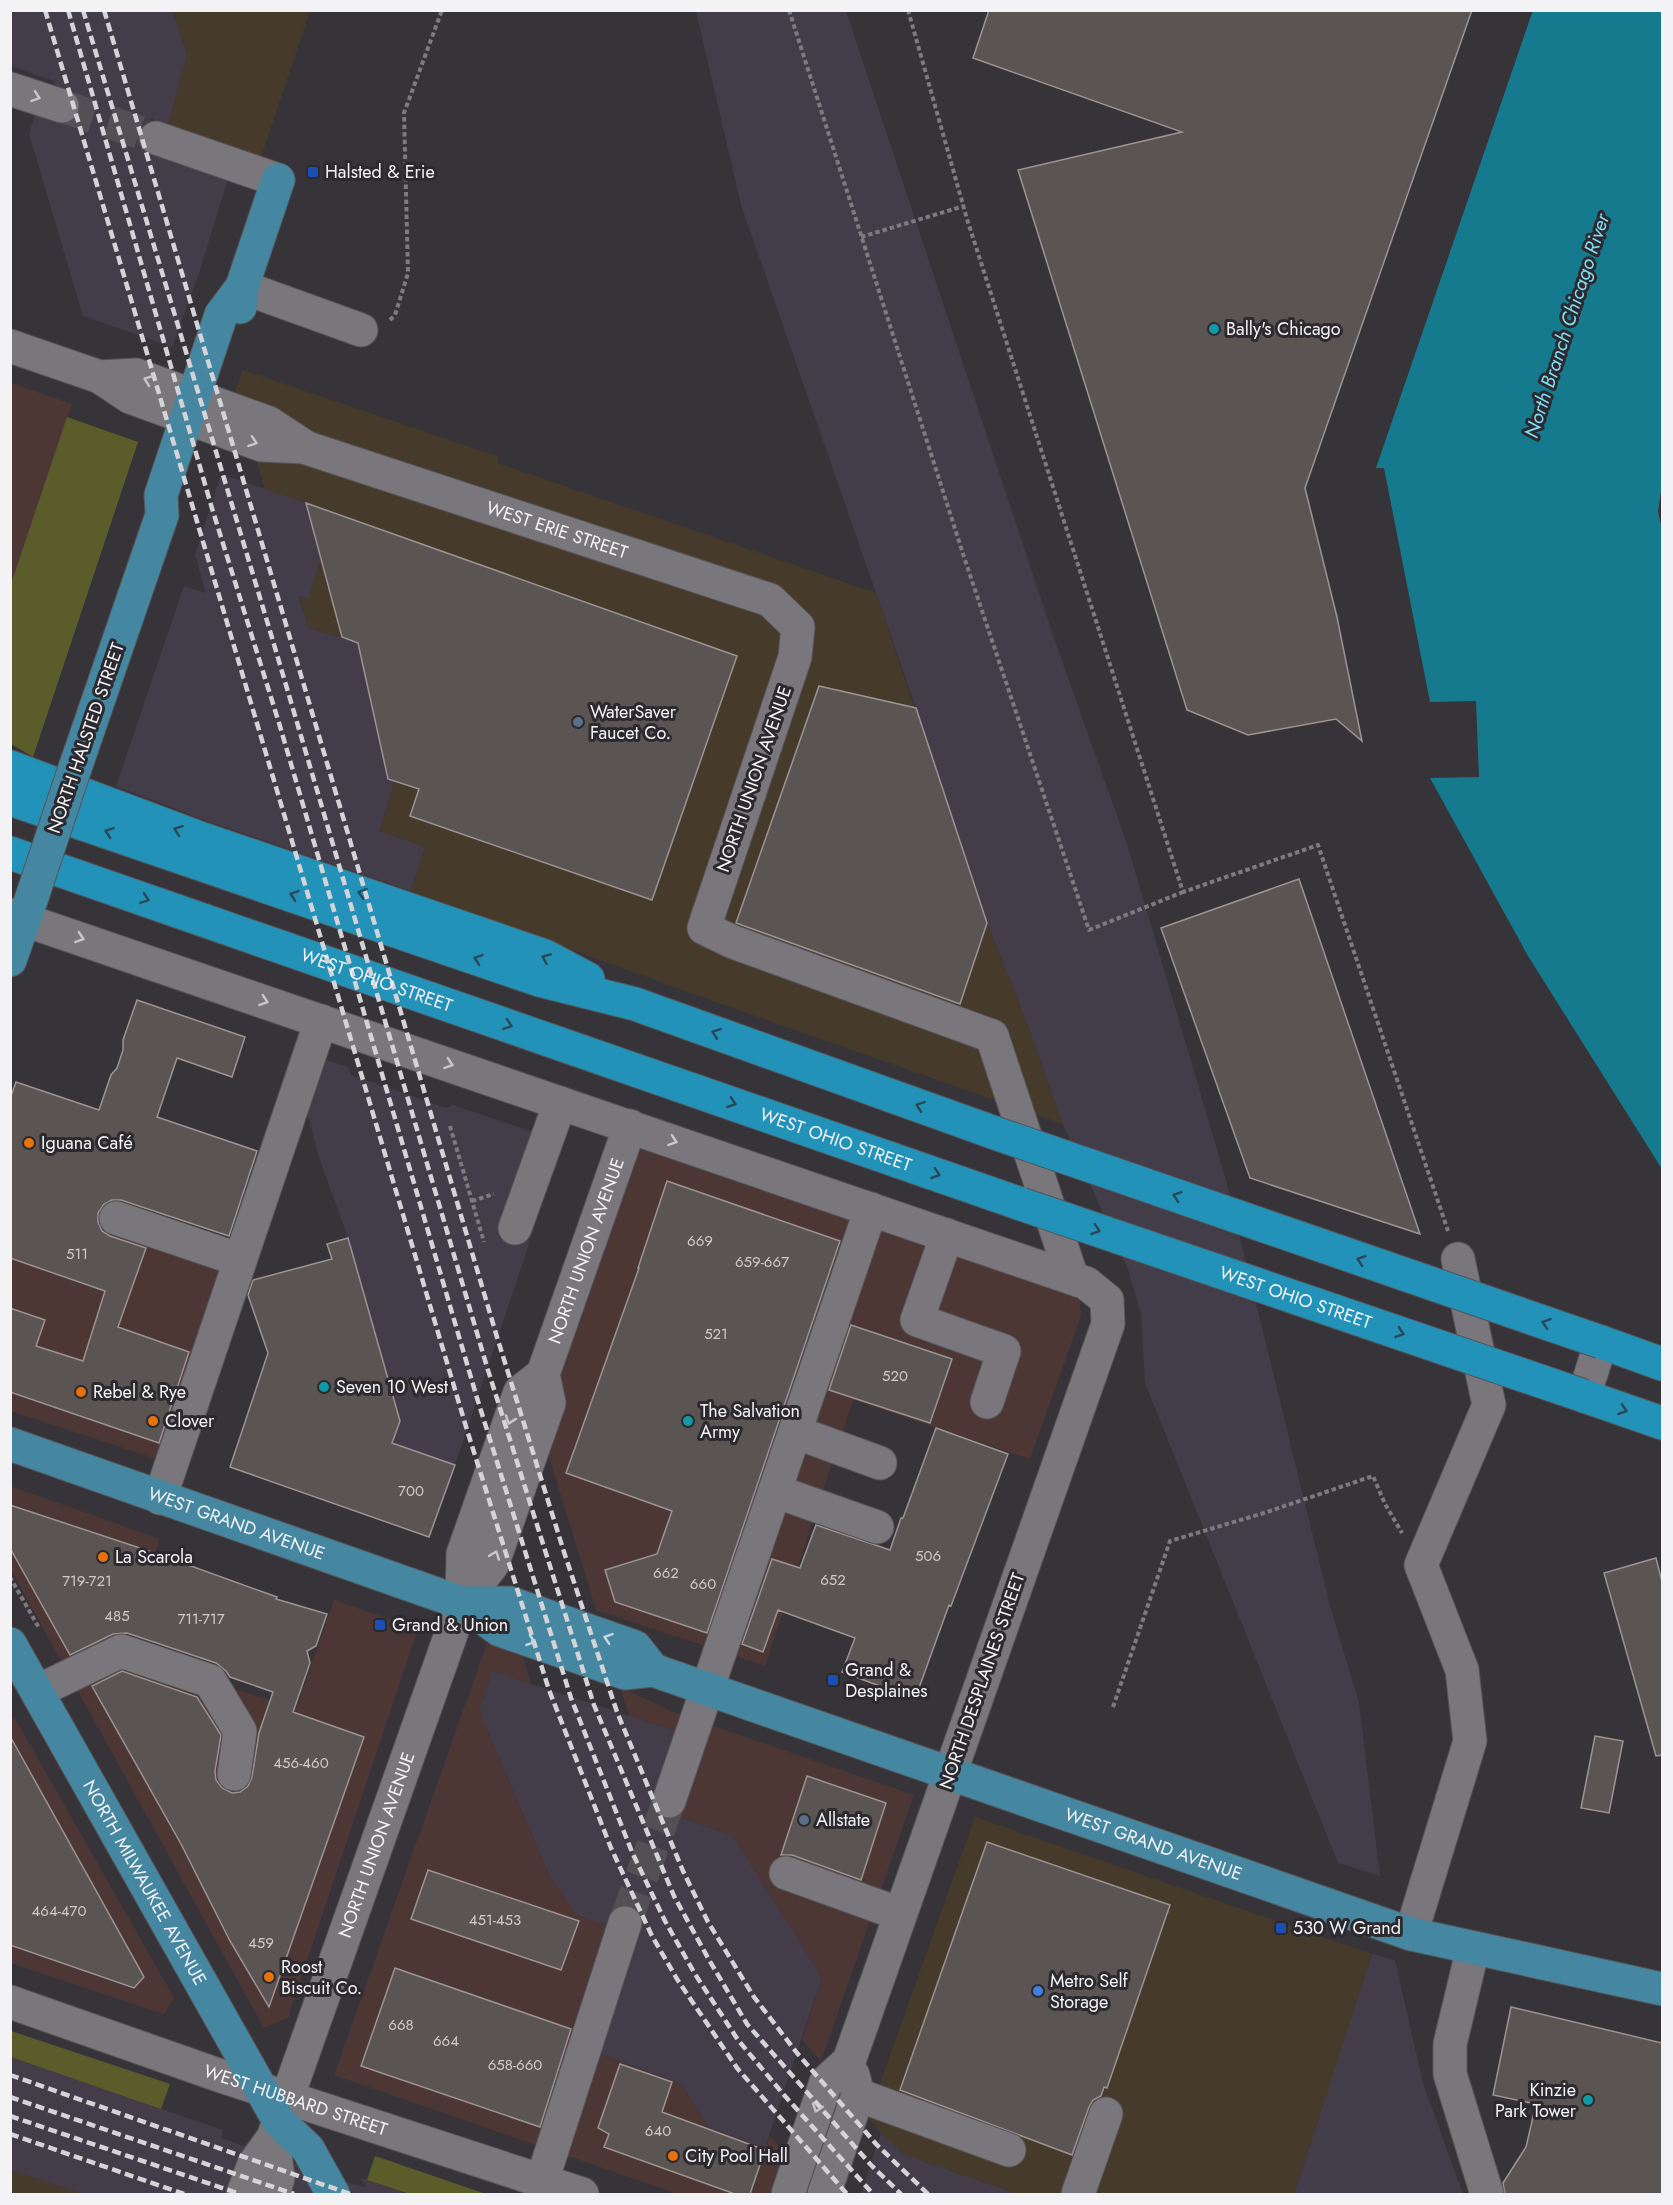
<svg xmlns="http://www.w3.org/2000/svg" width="1673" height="2205" font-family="Jost,sans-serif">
<rect width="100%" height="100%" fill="#363439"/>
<path fill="#4c3734" d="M11,383L72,404L11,584L10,383Z
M637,1144L1067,1292L1080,1301L1081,1316L1030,1459L853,1400L765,1666L596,1610L540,1427Z
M11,1173L108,1207L101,1230L235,1277L172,1464L11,1411Z
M10,1486L160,1539L121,1651L296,1709L334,1600L418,1629L288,2018L264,2028L11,1570Z
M487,1643L522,1653L531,1684L492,1671L480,1708L482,1718L550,1877L615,1906L633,1938L593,2051L682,2084L708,2127L765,2148L770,2136L787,2155L773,2194H678L334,2075Z
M620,1687L678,1714L914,1795L821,2061L802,2040L822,1977L732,1835L679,1817L661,1787L679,1732L629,1716Z
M15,1718L174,1998L164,2014L11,1963L10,1722Z"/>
<path fill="#463b2b" d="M173,11H310L261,157L168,125L187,55Z
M243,370L499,457L497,463L876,593L987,923L1017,996L1063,1124L713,1001L411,891L425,847L379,831L395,781L388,779L358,643L309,628L298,595L307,599L321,560L306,503L265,490L236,390Z
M975,1817L1372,1954L1294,2194H1018L905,2155L881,2133L868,2117Z
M11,2170L83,2194H11Z"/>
<path fill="#423d48" d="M11,11H173L187,55L168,125L150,118L162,157L228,179L200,270L172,347L83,316L29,134L35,114L67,124L54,81L11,66Z
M696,11H846L1054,638L1127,844L1226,1180L1330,1606L1359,1703L1380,1876L1338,1863L1145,1383L1141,1314L1128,1269L1063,1124L1017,996L987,923L916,708L741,205Z
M221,474L306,503L321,560L308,599L298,596L309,628L358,643L388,778L395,780L379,831L425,847L411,891L207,821L116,786L184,586L206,593L195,555Z
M321,1058L348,1067L351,1075L406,1094L446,1108L453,1105L536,1133L508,1234L530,1241L455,1465L392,1443L400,1420L348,1238L319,1157L305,1105Z
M492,1671L679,1732L669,1801L679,1817L732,1835L822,1977L765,2148L708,2127L682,2084L593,2051L633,1938L616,1906L609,1926L577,1915L550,1877L482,1718L480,1708Z
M1372,1954L1395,1960L1423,2083L1463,2194H1294Z
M11,2057L223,2130L221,2138L356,2185L366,2187L361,2178L410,2194H83L11,2170Z
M881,2133L905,2155L1018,2194H861Z"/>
<path fill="#5a5d2a" d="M67,417L138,442L33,757L11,744V584Z
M11,2031L170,2084L161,2109L11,2057Z
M375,2156L486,2194H410L367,2180Z"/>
<path fill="#167a8f" d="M1533,10L1662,11V484L1658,512L1662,530V1169L1528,956L1430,778L1479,777L1476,701L1430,702L1384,468H1376Z"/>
<path fill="#5a5453" stroke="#9b9493" stroke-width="1.5" d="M989,10H1472L1305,488L1337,617L1362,741L1336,719L1248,735L1187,710L1018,170L1182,132L973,58Z
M306,503L737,656L652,900L410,816L419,789L388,779L358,643L342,637Z
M819,686L916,708L987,923L960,1004L736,923Z
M1299,879L1420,1234L1250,1178L1161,928Z
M137,1000L245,1037L232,1077L177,1058L157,1117L257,1151L229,1236L121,1200H112L104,1204L98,1213V1222L102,1231L110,1236L146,1248L118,1327L189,1352L159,1443L10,1392V1308L45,1320L36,1346L83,1361L105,1291L10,1258V1099L16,1082L99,1110L111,1075L117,1068L123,1050V1040Z
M667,1181L840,1241L707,1633L615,1602L605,1570L657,1554L672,1511L566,1473L639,1268H638Z
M348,1238L400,1421L392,1443L455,1465L429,1537L230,1467L268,1353L248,1295L253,1280L332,1259L327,1244Z
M851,1325L952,1359L930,1423L829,1390Z
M936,1428L1008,1454L951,1606L949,1605L915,1699L842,1672L855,1638L778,1610L763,1652L742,1644L772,1559L800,1568L816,1525L890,1550L901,1518H903Z
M10,1505L155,1553L277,1597L276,1599L327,1614L316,1646L307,1651L310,1663L293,1712L364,1737L269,2007L230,1941L181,1844L92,1686L122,1671L197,1697L221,1735L215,1771L216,1780L222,1788L232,1793L240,1792L248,1786L252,1777L259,1733L273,1692L230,1677L226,1671L216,1663L127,1633L113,1634L70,1655L10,1548Z
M1656,1558L1662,1582V1755L1656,1756L1604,1573Z
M10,1736L144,1977L134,1988L10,1945Z
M1595,1736L1623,1741L1609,1813L1581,1808Z
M807,1776L886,1803L861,1880L792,1855H781Z
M987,1842L1170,1905L1107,2088L1104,2087L1101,2096L1093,2100L1089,2107L1072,2155L900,2090Z
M428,1870L579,1921L561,1970L411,1919Z
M395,1968L571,2029L540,2127L361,2066Z
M1511,2007L1662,2043V2194H1505L1503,2183L1526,2147L1536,2104L1493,2095Z
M620,2064L672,2082L662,2112L765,2150L750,2194H735L604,2147L609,2134L598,2128Z"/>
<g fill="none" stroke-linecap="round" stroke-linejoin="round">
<path stroke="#525055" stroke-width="33" stroke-dasharray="33 16" stroke-linecap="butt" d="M62,106L156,138
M625,1923L669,1801"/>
<g stroke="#555457" stroke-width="35">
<g id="minor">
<path d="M10,89L62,106"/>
<path d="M156,138L278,180"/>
<path d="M242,287L361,330"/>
<path d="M10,346L100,377L130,397L262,445L304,447"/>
<path id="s1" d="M100,377L136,375L269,423L307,448L770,600L798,627L795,657L704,928L733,942L992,1036L1072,1278"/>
<path d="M10,915L1086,1283L1107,1300L1108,1324L849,2061L826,2082L788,2194"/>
<path d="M116,1218L240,1260"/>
<path d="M515,1228L560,1103"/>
<path d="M947,1235L917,1320L1004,1351L987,1402"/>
<path d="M1584,1396L1601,1342"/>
<path d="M795,1432L880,1463"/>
<path d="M775,1491L877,1527"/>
<path d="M160,1498L321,1021"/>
<path d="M462,1603L492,1565L549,1403L543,1374"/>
<path d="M38,1691L121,1651L210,1681L240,1731L234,1774"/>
<path d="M669,1801L871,1209"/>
<path d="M786,1873L900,1914"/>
<path d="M1411,1934L1470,1741L1462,1670L1421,1565L1489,1405L1458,1259"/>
<path d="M1473,1948L1450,2044V2074L1487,2194"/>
<path id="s2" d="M10,2002L221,2076L582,2194"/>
<path d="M858,2095L1009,2150"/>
<path d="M273,2138L278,2178L273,2194"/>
<path d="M542,2181L625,1923"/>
<path id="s3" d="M243,2194L254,2164L273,2138L462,1603L463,1554L520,1392L543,1374L630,1126"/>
<path d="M824,2194L858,2095L853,2075"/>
<path d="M1078,2194L1106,2114"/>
</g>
</g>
<g stroke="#555457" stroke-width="35">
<g id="major">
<path d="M240,307L242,287L278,180"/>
<path d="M74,771L162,515L161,495L221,315L242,287"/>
<path d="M10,960L32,897"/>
<path id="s4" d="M10,1444L462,1603L500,1630L625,1673L653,1670L1411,1934L1662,1989"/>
<path d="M462,1603H510L635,1647L653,1670"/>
<path id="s5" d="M10,1644L279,2121L308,2149L333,2194"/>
</g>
</g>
<g stroke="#555457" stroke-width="35">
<g id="highway">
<path d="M10,767L197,837L545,956L588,979"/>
<path d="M10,799L539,980L635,1004L995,1133"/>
<path id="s6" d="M10,853L1021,1204"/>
<path d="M1601,1342L1662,1364"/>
<path d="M1584,1396L1662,1423"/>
</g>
</g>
<path stroke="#7c7b7f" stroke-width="4" stroke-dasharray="4.5 3" stroke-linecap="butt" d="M789,10L964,557L1089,930L1183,892
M908,10L967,219L1183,892L1318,845L1448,1231
M861,237L964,206
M390,320L395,315L408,273L404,113L442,10
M450,1126L484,1242
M472,1201L494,1194
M10,1577L39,1628
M1113,1707L1170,1541L1264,1513L1373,1476L1385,1504L1402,1533"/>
<use href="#minor" stroke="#79777c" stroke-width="33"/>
<use href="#major" stroke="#4587a0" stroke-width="33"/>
<use href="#highway" stroke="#2292b8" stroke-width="33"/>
<path stroke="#d4d3d7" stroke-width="4.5" stroke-dasharray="9 4.5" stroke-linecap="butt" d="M45,10L467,1430L549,1690L611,1848L652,1936L677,1979L737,2068L847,2194
M68,10L211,505L279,723L477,1398L571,1698L632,1852L665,1921L695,1974L738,2040L784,2095L873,2194
M83,10L273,641L487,1367L594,1705L674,1896L708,1958L747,2024L871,2165L901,2194
M104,10L497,1337L564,1552L617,1712L683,1871L708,1922L754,1997L797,2053L877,2145L928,2194
M10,2075L350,2194
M10,2097L294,2194
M10,2116L240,2194
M10,2134L184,2194"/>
<g stroke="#555457" stroke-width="35" stroke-linecap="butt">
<path id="major-bridge" d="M32,897L74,771"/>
</g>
<g stroke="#555457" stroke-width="35" stroke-linecap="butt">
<g id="highway-bridge">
<path d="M995,1133L1601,1342"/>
<path id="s7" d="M1021,1204L1584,1396"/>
</g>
</g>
<use href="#major-bridge" stroke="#4587a0" stroke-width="33"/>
<use href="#highway-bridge" stroke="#2292b8" stroke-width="33"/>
</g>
<defs><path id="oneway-chevron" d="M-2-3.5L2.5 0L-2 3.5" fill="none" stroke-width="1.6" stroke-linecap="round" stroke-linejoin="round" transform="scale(1.5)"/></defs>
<g stroke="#c8c7cb">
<use href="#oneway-chevron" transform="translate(36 97) rotate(19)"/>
<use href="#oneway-chevron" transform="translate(148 380) rotate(-160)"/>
<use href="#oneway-chevron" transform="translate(253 442) rotate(19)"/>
<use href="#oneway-chevron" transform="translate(80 938) rotate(19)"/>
<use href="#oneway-chevron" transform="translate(264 1001) rotate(19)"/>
<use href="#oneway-chevron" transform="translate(449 1064) rotate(19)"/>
<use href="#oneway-chevron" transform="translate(673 1141) rotate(19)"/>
<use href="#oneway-chevron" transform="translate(510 1420) rotate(109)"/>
<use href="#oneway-chevron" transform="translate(495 1555) rotate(-70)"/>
<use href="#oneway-chevron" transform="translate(817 2108) rotate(108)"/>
</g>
<g stroke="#294958">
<use href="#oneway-chevron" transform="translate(178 830) rotate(-160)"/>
<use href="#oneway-chevron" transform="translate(109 832) rotate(-161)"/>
<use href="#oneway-chevron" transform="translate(362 893) rotate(-161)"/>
<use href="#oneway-chevron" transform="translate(294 895) rotate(-161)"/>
<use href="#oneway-chevron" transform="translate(145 899) rotate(19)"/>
<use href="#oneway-chevron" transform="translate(546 958) rotate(-156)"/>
<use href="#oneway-chevron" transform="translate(478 959) rotate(-161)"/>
<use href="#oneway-chevron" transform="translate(508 1025) rotate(19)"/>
<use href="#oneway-chevron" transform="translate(716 1033) rotate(-160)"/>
<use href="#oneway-chevron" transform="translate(732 1103) rotate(19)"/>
<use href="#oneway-chevron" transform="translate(920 1106) rotate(-160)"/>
<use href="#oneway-chevron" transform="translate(936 1174) rotate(19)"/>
<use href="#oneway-chevron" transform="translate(1177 1196) rotate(-161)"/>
<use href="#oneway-chevron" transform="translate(1096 1230) rotate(19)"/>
<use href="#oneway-chevron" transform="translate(1361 1260) rotate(-161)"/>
<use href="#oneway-chevron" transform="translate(1546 1323) rotate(-161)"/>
<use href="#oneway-chevron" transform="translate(1400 1333) rotate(19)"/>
<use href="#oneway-chevron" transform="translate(1623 1410) rotate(19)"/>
</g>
<g stroke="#c8d7e0">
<use href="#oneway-chevron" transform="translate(608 1638) rotate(-161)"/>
<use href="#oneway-chevron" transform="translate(531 1641) rotate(19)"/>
</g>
<g fill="#1a4fb4" stroke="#2c2a2f" stroke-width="2">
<rect x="307" y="166" width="12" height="12" rx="3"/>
<rect x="374" y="1619" width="12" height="12" rx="3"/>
<rect x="827" y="1674" width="12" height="12" rx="3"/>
<rect x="1275" y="1922" width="12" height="12" rx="3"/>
</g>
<g fill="#0f9aa8" stroke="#2c2a2f" stroke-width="2">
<circle cx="1214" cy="329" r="6"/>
<circle cx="324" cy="1387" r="6"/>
<circle cx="688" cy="1421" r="6"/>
<circle cx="1588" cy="2100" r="6"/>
</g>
<g fill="#5c6f8a" stroke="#2c2a2f" stroke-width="2">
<circle cx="578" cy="722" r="6"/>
<circle cx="804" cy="1820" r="6"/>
</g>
<g fill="#e8710a" stroke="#2c2a2f" stroke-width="2">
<circle cx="29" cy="1143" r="6"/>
<circle cx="81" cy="1392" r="6"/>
<circle cx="153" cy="1421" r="6"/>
<circle cx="103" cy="1557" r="6"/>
<circle cx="269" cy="1977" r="6"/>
<circle cx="673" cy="2156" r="6"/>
</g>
<circle fill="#3f7fe0" stroke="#2c2a2f" stroke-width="2" cx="1038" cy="1991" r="6"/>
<g text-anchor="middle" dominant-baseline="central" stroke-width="6" stroke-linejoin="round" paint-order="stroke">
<g font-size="15" fill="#cdcacc">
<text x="700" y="1241">669</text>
<text x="77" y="1254">511</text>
<text x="762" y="1262">659-667</text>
<text x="716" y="1334">521</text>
<text x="895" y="1376">520</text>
<text x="411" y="1491">700</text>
<text x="928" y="1556">506</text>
<text x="666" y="1573">662</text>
<text x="833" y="1580">652</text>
<text x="87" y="1581">719-721</text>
<text x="703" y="1584">660</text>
<text x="117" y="1616">485</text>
<text x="201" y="1619">711-717</text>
<text x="301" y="1763">456-460</text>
<text x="59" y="1911">464-470</text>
<text x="495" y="1920">451-453</text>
<text x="261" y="1943">459</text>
<text x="401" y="2025">668</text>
<text x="446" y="2041">664</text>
<text x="515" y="2065">658-660</text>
<text x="658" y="2131">640</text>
</g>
<g font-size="18" fill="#f3f2f5" stroke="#2c2a2f" text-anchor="start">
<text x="325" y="172">Halsted &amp; Erie</text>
<text x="1226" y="329">Bally's Chicago</text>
<text x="590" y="712">WaterSaver<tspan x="590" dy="21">Faucet Co.</tspan></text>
<text x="41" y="1143">Iguana Café</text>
<text x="336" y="1387">Seven 10 West</text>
<text x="93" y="1392">Rebel &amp; Rye</text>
<text x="700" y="1411">The Salvation<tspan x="700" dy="21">Army</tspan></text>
<text x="165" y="1421">Clover</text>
<text x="115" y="1557">La Scarola</text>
<text x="392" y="1625">Grand &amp; Union</text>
<text x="845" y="1670">Grand &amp;<tspan x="845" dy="21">Desplaines</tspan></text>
<text x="816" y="1820">Allstate</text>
<text x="1293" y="1928">530 W Grand</text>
<text x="281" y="1967">Roost<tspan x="281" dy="21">Biscuit Co.</tspan></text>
<text x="1050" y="1981">Metro Self<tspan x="1050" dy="21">Storage</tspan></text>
<text x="1576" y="2090" text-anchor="end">Kinzie<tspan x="1576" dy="21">Park Tower</tspan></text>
<text x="685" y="2156">City Pool Hall</text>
</g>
<g font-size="18" fill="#f3f2f5" stroke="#2c2a2f">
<text stroke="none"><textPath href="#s1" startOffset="486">WEST ERIE STREET</textPath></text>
<text transform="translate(86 738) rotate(-71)">NORTH HALSTED STREET</text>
<text transform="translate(754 779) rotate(-71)">NORTH UNION AVENUE</text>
<text stroke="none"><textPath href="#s6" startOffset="388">WEST OHIO STREET</textPath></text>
<text stroke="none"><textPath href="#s6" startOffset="874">WEST OHIO STREET</textPath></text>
<text stroke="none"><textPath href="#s3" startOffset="1012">NORTH UNION AVENUE</textPath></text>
<text stroke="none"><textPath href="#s7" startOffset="290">WEST OHIO STREET</textPath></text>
<text stroke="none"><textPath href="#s4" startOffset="240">WEST GRAND AVENUE</textPath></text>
<text transform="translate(982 1681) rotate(-71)">NORTH DESPLAINES STREET</text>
<text stroke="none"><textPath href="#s4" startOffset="1216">WEST GRAND AVENUE</textPath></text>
<text stroke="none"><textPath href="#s3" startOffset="375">NORTH UNION AVENUE</textPath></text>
<text stroke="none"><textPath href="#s5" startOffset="274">NORTH MILWAUKEE AVENUE</textPath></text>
<text stroke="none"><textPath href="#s2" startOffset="302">WEST HUBBARD STREET</textPath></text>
</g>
<g font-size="20" font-style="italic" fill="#7fdef6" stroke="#2c2a2f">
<text transform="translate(1567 326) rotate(-72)">North Branch Chicago River</text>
</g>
</g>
<rect width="1673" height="2205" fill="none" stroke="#f3f2f5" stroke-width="24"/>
</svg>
